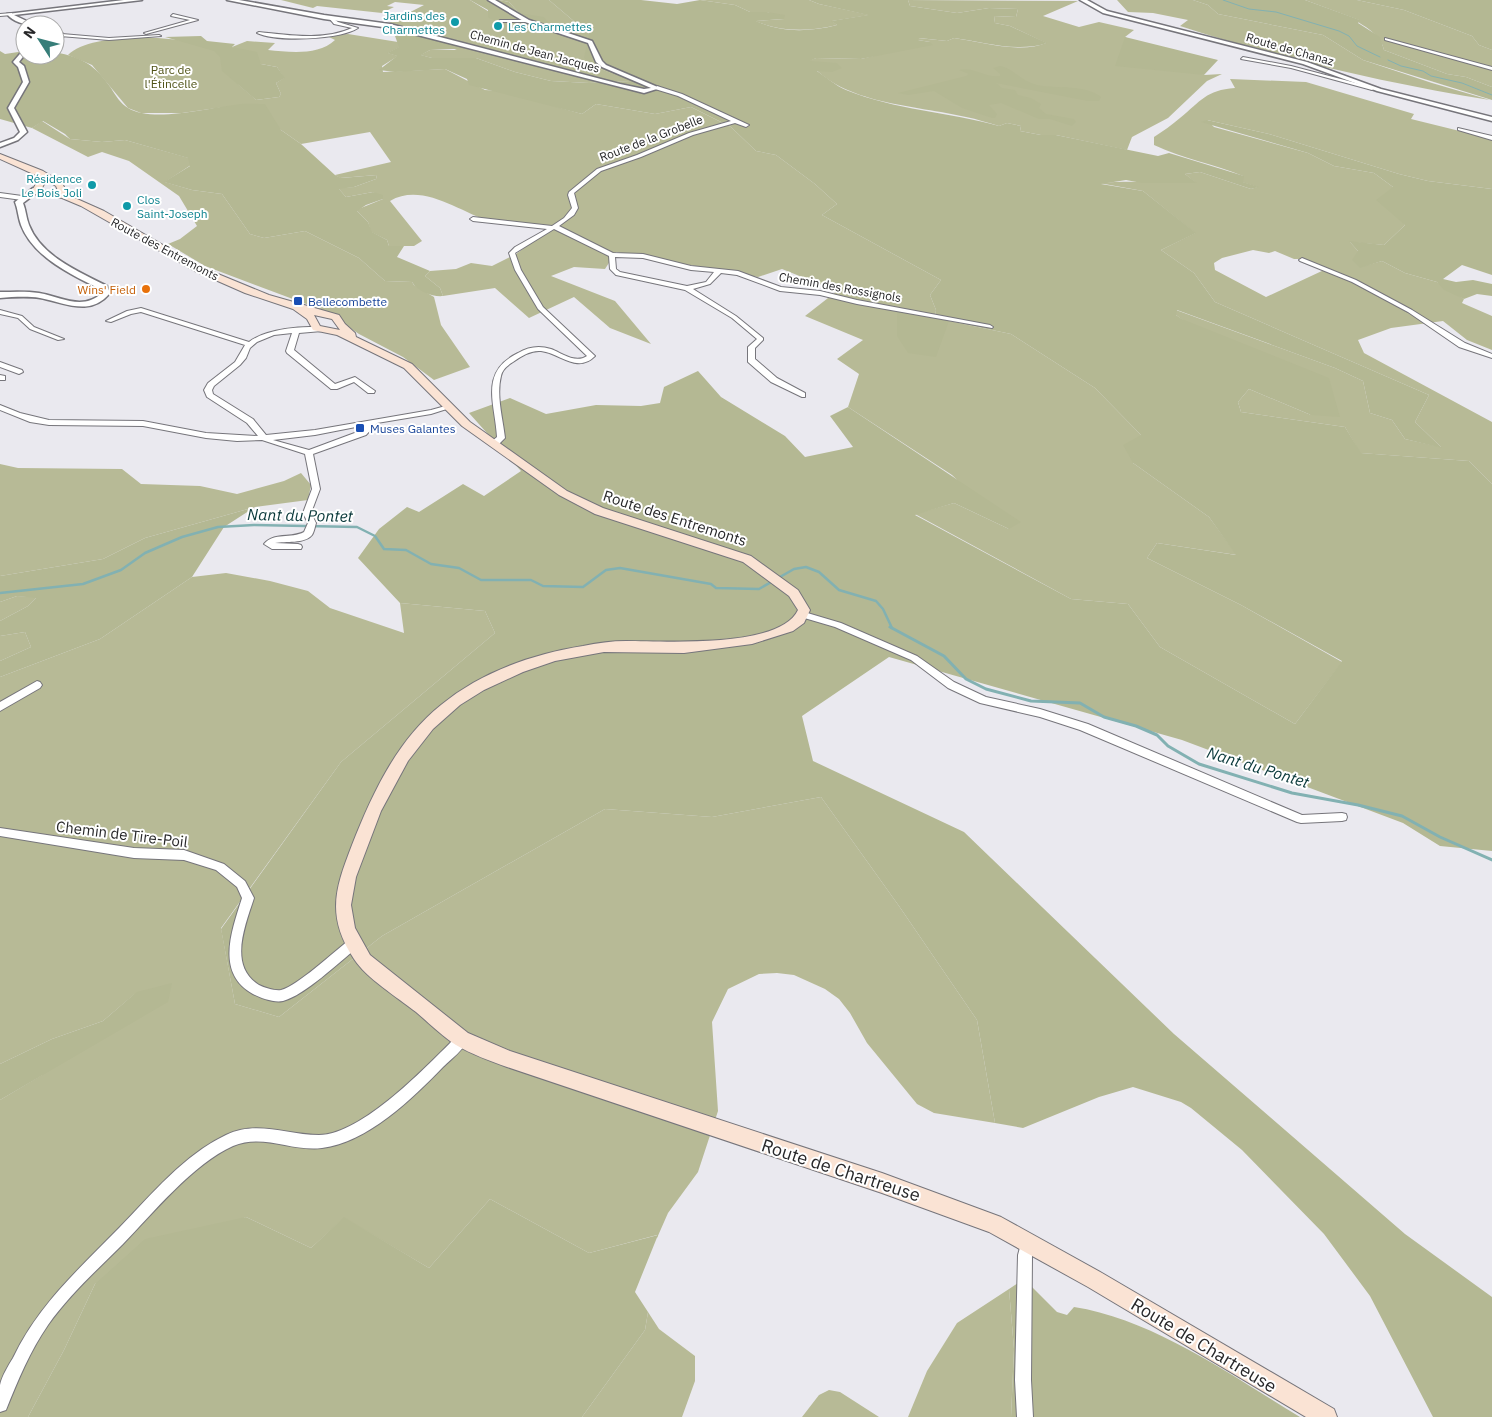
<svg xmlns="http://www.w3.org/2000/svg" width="1492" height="1417" font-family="'IBM Plex Sans',sans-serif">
<rect width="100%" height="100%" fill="#eae9ef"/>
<path fill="#b7ba96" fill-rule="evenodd" d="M281,0H470L507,23L517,27L550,24L519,13L509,2L499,0H549L589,34L595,67L633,81L589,83L551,81L515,72L476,58H432L420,55L430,50H457L387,24L424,5L395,2L387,6L394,7L382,13L317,6L313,8Z
M700,0H809L819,4L870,15L832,21L837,25C810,32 781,32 755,21L784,19L767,12H750L735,5Z
M908,0L1078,1L1043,16L1079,27L1099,22L1134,30L1125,37L1204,75L1222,74L1207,81L1168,118L1132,137L1127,150L1056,135H1041L1020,131L1021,126L1007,123L999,126C988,123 977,119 966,117C916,105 843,105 808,61L816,58L861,59L930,42L918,40V38L947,41L954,38C982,42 1021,54 1046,43L1010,26L995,23L994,16L1016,17L1018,9L989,8L957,13L910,6Z
M1117,0H1193L1208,5L1218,14L1323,35L1363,60L1432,83L1490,100C1386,83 1280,59 1180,26L1188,20L1153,13L1128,12Z
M1305,0H1357L1404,10L1472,36L1479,45L1492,50V87L1466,77L1447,74L1384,50C1381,36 1369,29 1358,22L1359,20Z
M348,34L398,42L400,47L388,53L398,56L382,66L383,72L445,69L485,90L501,91L582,114L596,104L655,114L691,107L731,127L756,151L776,155L815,184L837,204L822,215L941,280L930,295L936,310L935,318L1011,334L1095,388L1142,436L1133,463L1209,517L1237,555L1157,543L1147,558L1241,605L1342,662L1295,724L1160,647L1128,604L1071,599L915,514L954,503L1009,529L952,475L848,407L859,374L837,359L863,340L805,316L837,291L782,269L758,277L616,252L605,269L574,267L551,276L615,301L651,344L610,328L574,297L529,318L495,288L443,296L440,288L425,276L430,271L456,269L471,263L492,266L516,254L547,231L544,228C526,226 506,227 489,221C460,212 422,182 390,201L422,241L414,246H389L387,240L371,232L368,222L356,210L383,199L373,192L346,197L338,188L354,187L376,179L377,175L340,178L335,175L391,162L370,132L301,144L281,130L224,107L182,113H141L128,108L92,65L68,55C92,31 187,34 216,51C225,56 222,63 226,70C232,81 247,91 256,100L279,97L281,94L276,83L284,78L277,67L261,64L232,47L247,41L275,43L268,50C289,52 318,56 335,40L327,36Z
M1230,79L1306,82L1414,114L1411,119L1492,139V189L1428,181L1399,174L1269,134L1207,120L1214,127L1308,153L1334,166L1374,173L1393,187L1405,225L1384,245L1350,242L1358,251L1360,267L1382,261L1405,273L1437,282L1464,299L1462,303L1492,316V350L1467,340L1443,321L1391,328L1358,340L1364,353L1492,422V484L1469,461L1360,453L1345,427L1241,412L1238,402L1249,389L1311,415L1176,315V310L1335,368L1363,381L1370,413L1392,420L1405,439L1441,447L1415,422L1429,395L1215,302L1194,273L1161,250L1195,233L1143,191L1099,183C1131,180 1164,183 1196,183L1185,174L1200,172L1251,189L1257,187L1242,182L1243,176C1214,164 1183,159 1154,145V137C1163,131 1172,125 1180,118C1201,101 1206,90 1235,88ZM1253,250L1269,253L1275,251L1294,259H1301L1324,270L1266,297L1215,270L1214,263L1222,258Z
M42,121L70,139L102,142L125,140L189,158L191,165L165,182L192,190L222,194L250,234L264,238L305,231L359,258L385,281L412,282L414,285L434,297L441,325L470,367L434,380L403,357L359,334L325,311L205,266L168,244L180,239L197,226L179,196L129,161L102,152L88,157L32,128Z
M0,464L18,468L122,469L141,484L200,486L237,494L284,481L301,473L311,485L308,500L255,507L145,538L103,559L0,576Z
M226,573L270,581L308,591L330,608L404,633L400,603L485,611L495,633L341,762L221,928L235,1004L279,1017L382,936L605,809L712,817L821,797L899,906L977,1020L995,1123L934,1113L917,1104L867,1043L850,1013L839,999L825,989L794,975L777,973L759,974L728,989L712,1022L718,1111L698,1172L668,1213L657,1238V1235L589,1253L490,1199L429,1268L344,1218L311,1248L246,1217L95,1284L64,1350L28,1417H0V1100L42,1075L137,992L103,1021L52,1039L0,1064V677L100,639L192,577Z
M17,596L37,597L28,606L0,621V602Z
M25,632L31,647L0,661V636Z
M1009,1289L1014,1349L1011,1417H908L927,1371L957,1323Z
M648,1312L659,1329L695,1356V1381L682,1417H582L645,1330Z
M829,1390L840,1392L879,1417H802L819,1395Z"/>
<path fill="#b4b893" d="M470,0H499L509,2L519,13L544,17L550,24L522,27L491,19L488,17V10Z
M549,0H641L677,4L700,0L735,5L750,12H767L785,15L784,19L756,21C781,33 810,32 837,25L831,21L868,15L819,4L809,0H908L910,6L957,13L989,8L1018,9L1016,17L994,16L995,23L1010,26L1047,43C1017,53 985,42 954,38L947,41L919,38L918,40L930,42L933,45L861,59L816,58L810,61L837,63L842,68L832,72L817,71C826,77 836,86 846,90C895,110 949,112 999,126L1007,123L1021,126L1020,131L1041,135H1056L1158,156L1169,153L1244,176L1243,182L1259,187L1251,189L1200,172L1185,174L1197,183H1142L1126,180L1101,184L1143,191L1196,233L1161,250L1194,273L1215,302L1429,395L1415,422L1442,448L1405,439L1392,420L1370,413L1363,381L1335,368L1177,310L1176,315L1182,319L1329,378L1340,417L1311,415L1249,389L1238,402L1241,412L1345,427L1361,453L1469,461L1492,484V851L1440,846L1403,823L1182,740L889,657L802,716L813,761L964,832L1174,1034L1405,1234L1492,1297V1417H1433L1370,1296L1324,1234L1242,1150L1191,1108L1181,1102L1133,1087L1099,1097L1023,1128L995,1123L977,1020L899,906L821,797L712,817L605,809L382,936L279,1017L235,1004L221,929L341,762L495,633L485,611L400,603L358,558L379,529L407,507L419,512L463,484L484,496L521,471L469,413L510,398L546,414L596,405L641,406L660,403L664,387L698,371L721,397L785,436L805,457L853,447L830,416L848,407L1021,522L1009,529L954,503L915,515L1071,599L1128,604L1160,647L1295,724L1342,661L1241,605L1147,558L1157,543L1236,555L1209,517L1133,463L1123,445L1141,435L1095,388L1011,334L949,321L936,357L908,353L897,336V311L935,318L936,310L930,295L941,280L822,215L837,204L815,184L776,155L756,151L731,127L691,107L655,114L596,104L582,114L469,85L467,79L445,69L395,72L379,70L397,56L387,53L399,47L395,36L406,31L476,48L430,50L421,55L432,58H476L515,72L551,81L589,83L631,81L595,67L584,58L589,34Z
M1193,0H1305L1360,20L1358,23L1380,37L1384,50L1447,74L1466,77L1492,87V100L1363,60L1323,35L1218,14L1208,5Z
M1357,0H1492V50L1479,45L1472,36L1404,10Z
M201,36L207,41L235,44L232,47L257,52L261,64L277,67L285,78L276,83L281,94L279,97L256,100L222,71L220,57L214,51L165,37Z
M1125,37L1218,60L1204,75L1115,66Z
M0,51L5,54L25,51V55H55V52C83,58 94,64 111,88C115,95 121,104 128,108C152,123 208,108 234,105C244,103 255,104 265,104L281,130L301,144L335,175L341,178L377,175L376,179L354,187L339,189L346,197L373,192L383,195V199L366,205L357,211L368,222L372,232L387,240L389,246H404L397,257L430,271L425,276L440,288L443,296C433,297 418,292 412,282L385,281L359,258L305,231L264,238L250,234L222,194L192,190L164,182L190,166L188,158L125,140L102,142L70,139L65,134L43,121L32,128L0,119Z
M1000,66C1013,68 1022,82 1037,85C1057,89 1085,84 1101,97L1099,101H1088L996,83L1002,88L1015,90L1018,95L1031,98L1041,104L1039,108L1046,114L1074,119L1076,122L1072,126L1050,119H1039L1001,103L989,105L997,114L995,118H992L962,108L934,91L908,95L898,93L966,76L969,74L959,70C973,66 985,78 1000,76V74L993,68Z
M1207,120L1269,134L1399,174L1428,181L1492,189V275L1462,265L1443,279L1456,282L1473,280L1492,284V296L1477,294L1464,299L1444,290L1437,282L1405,273L1382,261L1360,268L1352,260L1358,251L1349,241L1384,245L1405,225L1376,200L1393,187L1374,173L1334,166L1308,153L1201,122Z
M255,507L224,527L192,577L100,639L0,677V661L31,647L25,632L0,636V621L28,606L36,598L17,596L0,602V576L103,559L145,538Z
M172,983L168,1002L0,1100V1064L52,1039L103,1021L137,992Z
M490,1199L589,1253L658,1235L635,1292L648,1312L645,1330L582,1417H28L64,1350L95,1284L145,1239L246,1217L311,1248L344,1217L429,1268Z
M1024,1279L1057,1312L1067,1315L1074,1307C1153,1319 1232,1376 1300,1417H1011L1014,1349L1009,1289Z"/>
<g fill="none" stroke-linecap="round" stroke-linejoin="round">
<path stroke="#82b1b2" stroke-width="1" d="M1223,0L1249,9L1276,12L1339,31L1349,36L1357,46L1380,57
M1388,60L1401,66L1423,71L1431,76L1462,83L1492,95"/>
<path stroke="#82b1b2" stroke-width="2.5" d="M0,593L83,584L121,570L145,553L182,537L218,527L254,525L357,527L375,536L384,549L406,550L431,564L459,568L481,580H531L543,586L583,587L606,570L620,568L711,584L716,588L759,589L794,569L806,567L819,572L839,590L876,601L883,609L892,628"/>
<path stroke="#82b1b2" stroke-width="3" d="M890,627L944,656L966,679L986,689L1031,701L1080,703L1104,717L1136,726L1157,735L1168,746L1199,764L1292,793L1358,805L1402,816L1440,837L1492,860"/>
<g stroke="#76757b" stroke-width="2">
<path id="minor" d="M12,13V15L0,16V14Z
M173,14L198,20L146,34L144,33L190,20L171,16Z
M331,17L338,22L358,28C340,40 276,42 257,33L259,32C288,35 324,41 352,28L334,24L329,18Z
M500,20H527L529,21L527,22H498Z
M62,34L109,38L159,35L161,36L109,40L60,36Z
M1385,38L1492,67V70L1385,40Z
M1243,57L1291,66L1375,88L1372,90L1291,68L1241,59Z
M657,86L682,94L749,125L746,127L735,123L693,135L641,157L601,171L574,193L578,208L574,215L559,226L613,253L643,254L691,266L738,271L781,287L820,291L857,300L990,325L993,327L992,328L857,304L820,295L780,291L737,275L721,273L710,284L693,289L736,316L763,338V340L755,348V359L777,378L805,393V397H802L771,382L748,362V347L757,339L732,318L685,290L616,275L610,269L609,256L554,229L515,253L521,270L543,307L595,356C577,374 560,353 541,351C531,350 521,356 513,362C508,365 502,370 501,376C496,396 503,419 505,438L497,446H491V442L497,437C495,403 479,372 518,353C528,347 539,345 551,349C562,353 575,364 587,356L538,309L515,270L509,253L515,247L547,229L473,221L470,219L473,217L552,226L564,218L572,208L568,195L569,192L597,169L637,155L689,133L731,121L678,96L655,89ZM615,257L643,258L691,270L714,272L706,282L687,286L620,272L616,269Z
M1458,128L1492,136V140L1458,130Z
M0,193L22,196L25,198L22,200L0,197Z
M1302,258L1356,280L1412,310L1465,343L1492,354V358L1459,347L1408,312L1352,282L1300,261L1299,260Z
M141,308L249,342C265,329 305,325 324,328L325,329L322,331L299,333L294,350L335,384L355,377L375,391L374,393H368L354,382L337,389H331L287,353L286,351L292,333L274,335L257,342L250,348L246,358L240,365L214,386L212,390L213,394L253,419L266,435L315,430L431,410L449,405L453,407L431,414L377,423L366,435L313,454L320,489L311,513L316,523C315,526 314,532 312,535C305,544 285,541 275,543L298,544L301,545L302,547L301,549H272L264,544C274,532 291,539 304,532L308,523L303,513L312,489L305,454L262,440L237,441L206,438L143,426L49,425L30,422L0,410V405L20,413L49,420L143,421L206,433L258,436L247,423L207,397L204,390L208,383L235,362L245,345L141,312L131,314L111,322L106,321L127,311ZM366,425L360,431L309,450L273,440L315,435Z
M0,310L22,316L34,327L64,339L58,340L30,329L18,318L0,314Z
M0,362L22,370L23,372L19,374L0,367Z
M0,375L5,376V380H0Z
M804,612L841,623L917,656L954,682L986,697L1040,709L1088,724L1302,815L1342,813L1346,814L1347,817L1346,820L1342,821L1301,823L1297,822L1080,730L1040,717L980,703L948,688L911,660L835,627L801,617L799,615Z
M37,681L40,682L42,685L40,688L0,711V702Z
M0,828L134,848L184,850L224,864L245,881L254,898C245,926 228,966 259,985C265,988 275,991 281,990C297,986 334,952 349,940L353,939L357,940L359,944L357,948C338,963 305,995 283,1001C274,1003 261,998 253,994C215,973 232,930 242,898L237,887L216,870L184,860L134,858L0,836Z
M462,1033L466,1035L468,1039C464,1050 451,1059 443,1067C413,1098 367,1143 322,1148C292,1152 263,1133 233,1146C193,1164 153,1213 123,1244C97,1270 69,1295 48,1325C30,1351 18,1380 6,1410L0,1412C0,1404 0,1393 0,1385C2,1376 8,1366 13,1358C38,1305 80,1268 120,1227C152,1194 184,1155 226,1135C257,1120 286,1135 319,1135C362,1135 428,1065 458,1035Z
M1028,1234L1033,1236L1035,1241L1032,1255L1031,1380L1033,1417H1017L1015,1380L1018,1255L1023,1236Z"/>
</g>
<g stroke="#76757b" stroke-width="3">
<path id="tertiary" d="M124,0H142L14,15L35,25C25,25 13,22 7,14Z
M227,0H239L324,15L390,24L620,84L644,89L651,88L602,67L596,62L588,43L525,22L488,0H495L529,20L592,41L602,61L606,65L660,88L644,93L390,28L324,19Z
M1080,0H1087L1107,11L1307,62L1381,89L1492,117V121L1377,91L1303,64L1103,13Z
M62,33L64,36L55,40V36Z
M25,48V54L19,62L24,66L29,82L14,108L27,132L18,140L0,147V143L14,138L20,132L8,108L23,82L18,67L13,62Z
M33,188L40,190L23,203C26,210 26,218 29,225C41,256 79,272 107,286L110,293C90,317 66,303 40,298C27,296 13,297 0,298V292C13,292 26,291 39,293C62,297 82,311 102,293L100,289C72,275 33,257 21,225C18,217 18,209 15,202Z"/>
</g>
<g stroke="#76757b" stroke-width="2">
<path id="secondary" d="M0,154L43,171L62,183L68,195L104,211L201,267L269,295L339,315L345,324L355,333L356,337L412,364L470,422L567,491L603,508L751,556L798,590L810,610L804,623L793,631L752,644L684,653L604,652L555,661L523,672L484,690L460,705L433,729L408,761L381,811L356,877L351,905L355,928L370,955L468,1033L510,1051L882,1173L1001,1217L1102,1273L1334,1409L1337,1417H1306L1088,1287L989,1232L882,1193L507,1067C490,1061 471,1054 456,1045C442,1036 429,1023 416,1012C397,997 366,978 354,959C326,916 335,889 352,845C372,794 397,740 441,705C481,672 533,654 583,646C597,643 612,641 626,641C663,641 780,649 798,610L789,596L743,562L595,514L559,495L462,426L404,368L337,335L313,330L307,319L293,309L245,293L195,271L81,206L62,198L34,194L33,189L40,177L0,159ZM46,180L56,186L59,193L41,190ZM314,315L332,319L340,330L320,326Z"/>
</g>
<use href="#minor" fill="#fff" fill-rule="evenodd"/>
<use href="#tertiary" fill="#fff" fill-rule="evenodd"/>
<use href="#secondary" fill="#fae3d4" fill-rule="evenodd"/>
</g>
<g fill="#0f9aa8" stroke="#fff" stroke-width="2">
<circle cx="455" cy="22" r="5"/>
<circle cx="498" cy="26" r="5"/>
<circle cx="92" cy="185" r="5"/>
<circle cx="127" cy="206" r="5"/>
</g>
<circle fill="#e8710a" stroke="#fff" stroke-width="2" cx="146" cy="289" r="5"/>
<g fill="#1a4fb4" stroke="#fff" stroke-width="2">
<rect x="293" y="296" width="10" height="10" rx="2.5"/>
<rect x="355" y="423" width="10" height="10" rx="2.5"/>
</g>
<g text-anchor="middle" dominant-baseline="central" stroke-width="4" stroke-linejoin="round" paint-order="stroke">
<g font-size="12" fill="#0d838f" stroke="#fff" text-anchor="end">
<text x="445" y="15">Jardins des<tspan x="445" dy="14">Charmettes</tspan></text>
<text x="508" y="26" text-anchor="start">Les Charmettes</text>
<text x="82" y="178">Résidence<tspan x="82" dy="14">Le Bois Joli</tspan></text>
<text x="137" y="199" text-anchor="start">Clos<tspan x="137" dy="14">Saint-Joseph</tspan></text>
</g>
<g font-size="12" fill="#272729" stroke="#fff">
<text transform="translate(1290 49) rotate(16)">Route de Chanaz</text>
<text transform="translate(535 51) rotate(15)">Chemin de Jean Jacques</text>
<text transform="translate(651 138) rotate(-21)">Route de la Grobelle</text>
<text transform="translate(165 249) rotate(28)">Route des Entremonts</text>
<text transform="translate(840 287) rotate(10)">Chemin des Rossignols</text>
</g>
<g font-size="12" fill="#4f5216" stroke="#fff">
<text x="171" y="69">Parc de<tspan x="171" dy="14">l'Étincelle</tspan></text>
</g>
<g font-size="12" fill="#c56008" stroke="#fff" text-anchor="end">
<text x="136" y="289">Wins' Field</text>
</g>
<g font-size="12" fill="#164399" stroke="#fff" text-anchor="start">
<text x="308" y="301">Bellecombette</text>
<text x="370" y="428">Muses Galantes</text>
</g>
<g font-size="15" fill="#272729" stroke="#fff">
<text transform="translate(675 518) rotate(18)">Route des Entremonts</text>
<text transform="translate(122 834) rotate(7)">Chemin de Tire-Poil</text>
</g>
<g font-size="16" font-style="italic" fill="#083739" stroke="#fff">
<text transform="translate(300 515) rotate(1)">Nant du Pontet</text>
<text transform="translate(1258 767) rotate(17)">Nant du Pontet</text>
</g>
<g font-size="18" fill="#272729" stroke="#fff">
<text transform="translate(841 1170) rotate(18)">Route de Chartreuse</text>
<text transform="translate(1204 1345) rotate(31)">Route de Chartreuse</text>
</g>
</g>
<g transform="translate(40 40) rotate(306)"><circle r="24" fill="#ffffff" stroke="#a9a9a9"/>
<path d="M0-4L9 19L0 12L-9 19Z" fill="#377e79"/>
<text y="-8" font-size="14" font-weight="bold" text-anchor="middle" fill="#272729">N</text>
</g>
</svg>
